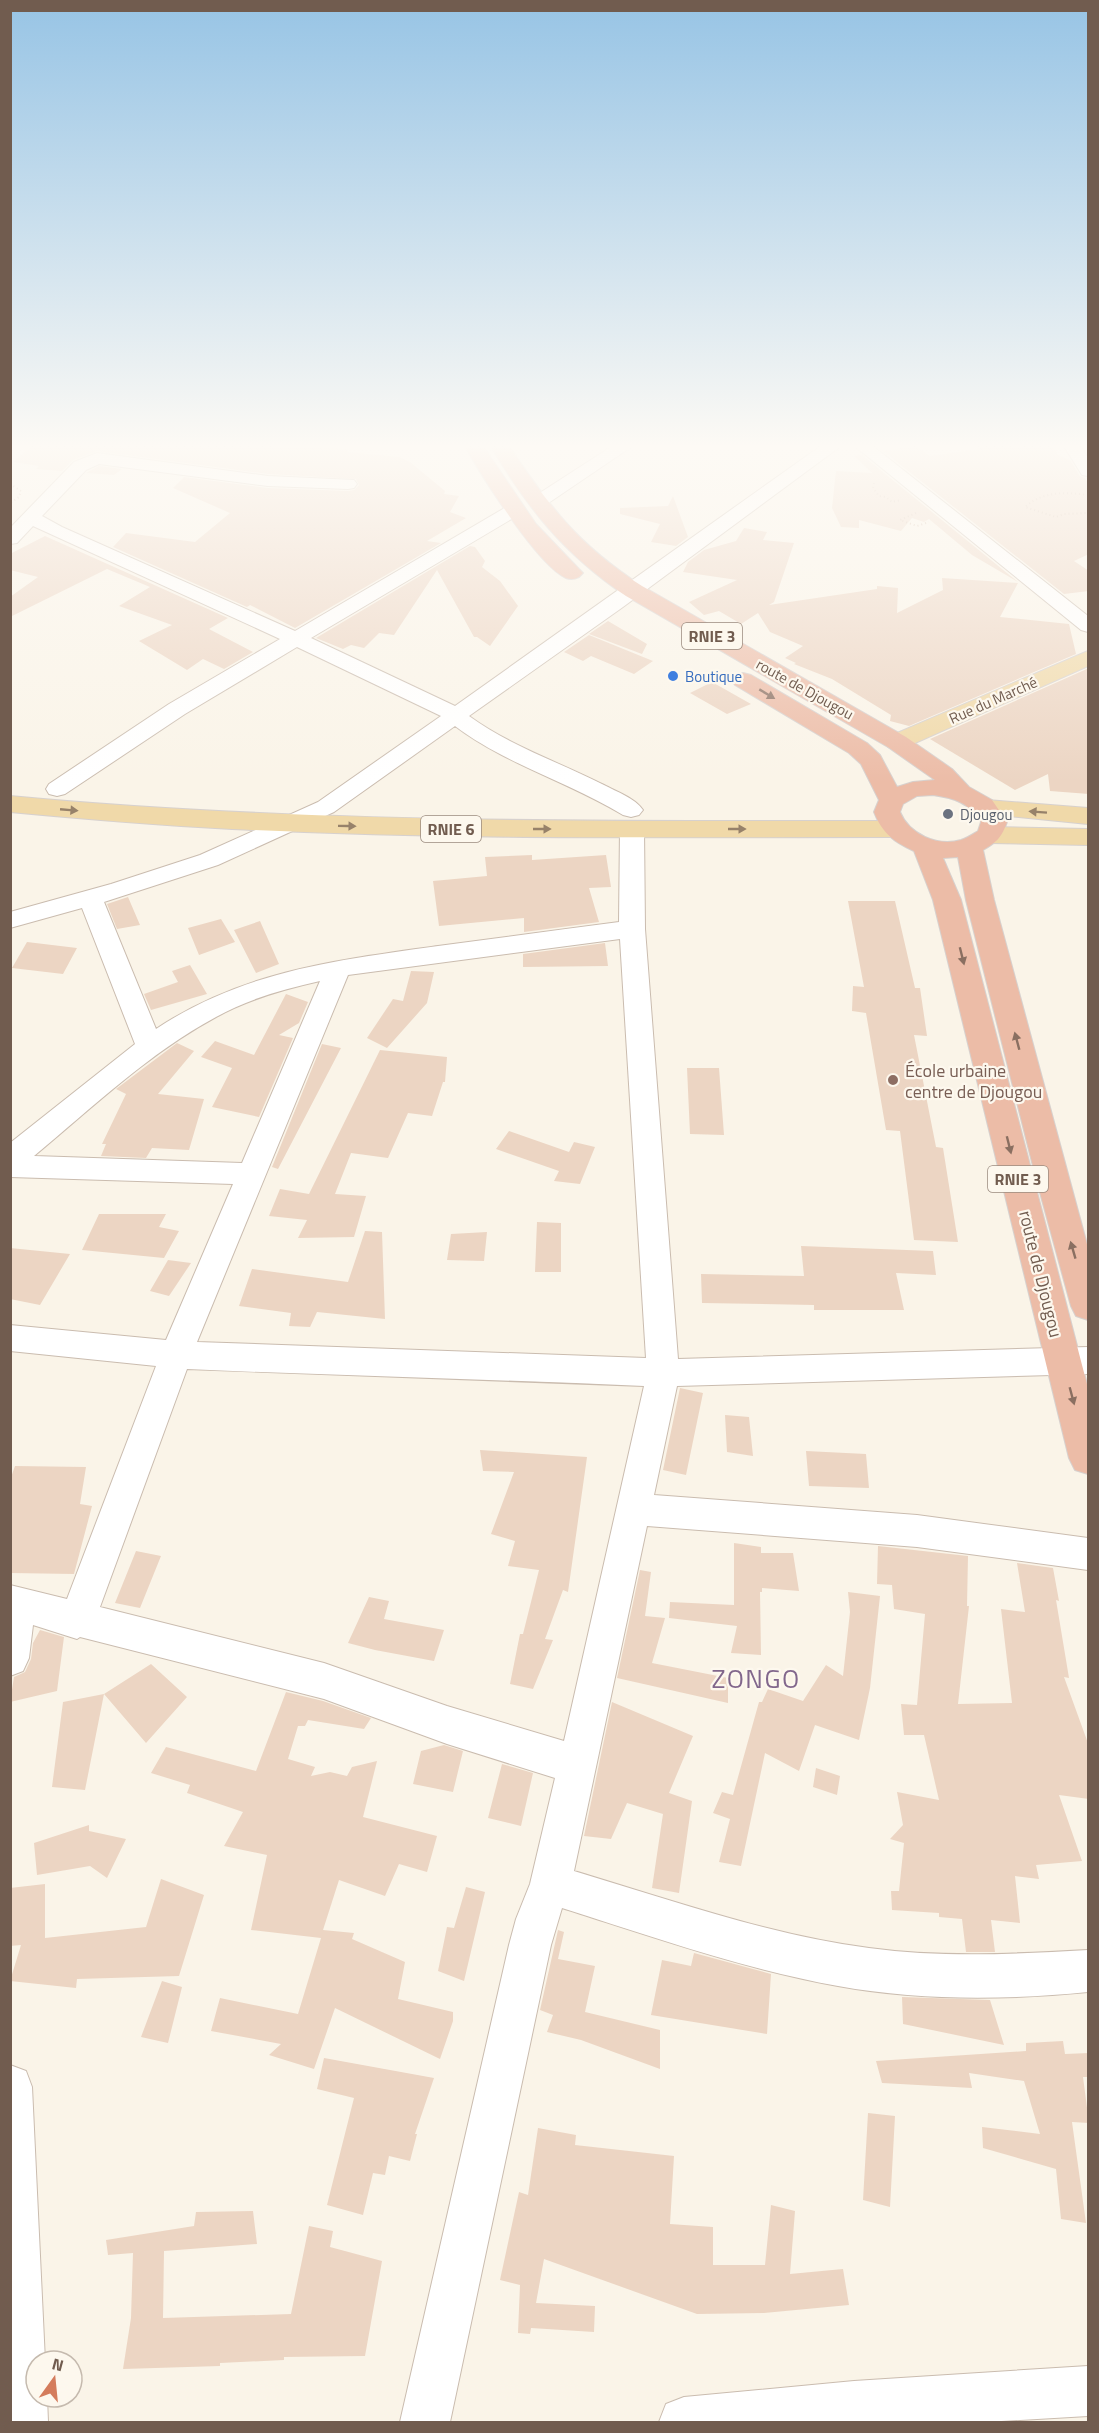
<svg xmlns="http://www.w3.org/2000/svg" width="1099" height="2433" font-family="'Titillium Web',sans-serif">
<rect width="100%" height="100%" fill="#faf4e8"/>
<path fill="#ecd5c3" d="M35,443H275L272,447L349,449L347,452L399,457L410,462L445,491L444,494L459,496L450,512L466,518L427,541L441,543L295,628L250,605L247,607L113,547L126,533L195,542L230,513L173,488L184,477L268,488L348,491L354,490L359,485L356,479L268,474L97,451L73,460L62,471L36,469L39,466L13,462Z
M975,443L1048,444L1053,446L1058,455L1070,460L1080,476L1085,478L1089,485V554L1074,561L1089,571V591L1064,594L883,451L915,446L930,456L979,449Z
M862,455L1018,582L972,555L929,519L924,522L912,518L901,531L859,520V528L841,527L832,508L836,471L872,473L854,456Z
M99,466L122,469L114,475L86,473Z
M673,496L688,537L676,546L651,542L660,524L620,514V508L668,506Z
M744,528L767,532L763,540L794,543L774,602L769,605L877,589V586L898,588L897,613L943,590L942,578L1018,583L1000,617L1069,624L1076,654L909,726L890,721L891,715L832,679L794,664L796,663L785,658L803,646L770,632L758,613L741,624L719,611L704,615L689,602L737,580L683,572L688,562L704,550L736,541Z
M45,536L228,618L209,629L253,652L224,669L203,659L187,670L139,641L172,625L119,606L150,587L107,569L10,617V597L38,577L10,570V554Z
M470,546L475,547L485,561L482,567L500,581L518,606L490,646L477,637H474L437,570L394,635L379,633L364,648L351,645L343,649L316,638Z
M608,621L647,644L642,654L589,634Z
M589,635L653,661L634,674L591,656L583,661L564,652Z
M1089,668V794L1050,791L1048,774L1015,790L930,739Z
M712,682L751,704L727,714L690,693Z
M532,855V860L606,855L611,887L589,888L599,922L524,932V918L439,926L433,881L487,876L485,857Z
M128,897L140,925L117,929L107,904Z
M848,901H895L915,988H920L927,1036L914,1035L936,1147L943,1148L958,1242L914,1240L900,1131L886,1130L866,1013L852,1011L853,986L864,987Z
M221,919L235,942L199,955L188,928Z
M260,921L279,964L256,973L234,930Z
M27,942L77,948L63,974L12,968Z
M605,943L608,966L523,967V954Z
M190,965L207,994L151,1010L144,994L178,982L172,971Z
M411,971L434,972L427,1003L387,1048L367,1038L393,999L403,1001Z
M286,994L308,1002L299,1023L279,1035L293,1038L259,1117L212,1107L232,1068L201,1057L215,1041L254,1055Z
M177,1043L194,1051L158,1094L204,1099L189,1150L152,1148L146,1158L101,1156L106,1144H102L126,1094L116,1089Z
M322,1044L341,1048L278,1169L272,1167Z
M380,1050L447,1057L445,1082H443L432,1116L408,1113L388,1158L351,1153L335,1194L366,1196L354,1237L298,1238L307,1220L269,1216L280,1189L309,1194Z
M687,1068H719L724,1135L690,1134Z
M509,1131L569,1152L574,1142L595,1147L580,1184L554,1181L559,1171L496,1149Z
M99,1214H166L159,1227L179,1231L164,1258L82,1250Z
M537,1222L561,1223V1272H535Z
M365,1231L382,1232L385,1319L317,1312L310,1327L289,1326L291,1313L239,1306L252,1269L348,1282Z
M487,1232L484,1261L447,1260L451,1234Z
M801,1246L933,1251L936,1275L896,1273L904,1310H814V1305L702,1303L701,1274L804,1276Z
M10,1248L70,1254L40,1305L10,1299Z
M168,1260L191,1263L169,1296L150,1291Z
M680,1388L703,1393L686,1475L663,1470Z
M725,1415L749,1417L753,1456L727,1452Z
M480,1450L587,1457L568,1592L563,1590L545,1639L553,1640L533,1689L510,1684L520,1634H523L539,1570L508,1566L515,1541L491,1534L514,1472L483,1471Z
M806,1451L866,1454L869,1488L809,1486Z
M15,1466L86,1467L80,1504L92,1506L74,1574L10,1573V1480Z
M734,1543L761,1547V1553H793L799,1591L762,1588V1592H760L761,1655L731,1653L737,1626L669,1618L670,1602L734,1605Z
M878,1546L968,1556L967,1606H969L958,1704L1012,1703L1001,1609L1025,1612L1017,1563L1053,1568L1059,1601L1056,1600L1069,1678L1064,1677L1089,1746V1799L1059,1795L1082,1861L1036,1865L1039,1879L1015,1876L1020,1923L991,1920L995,1952H966L962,1919L939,1917V1913L892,1910L891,1891H899L904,1843L890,1839L903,1825L897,1792L939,1800L924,1735H904L901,1704L917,1705L925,1614L894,1609L892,1585L877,1584Z
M136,1551L161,1556L140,1608L115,1603Z
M640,1570L651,1572L645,1616L665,1618L652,1663L728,1678V1703L617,1678Z
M848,1592L880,1596L870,1688L859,1740L815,1725L799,1771L765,1753L741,1866L719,1862L730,1819L713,1813L722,1792L733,1795L759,1702H762L768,1689L803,1701L826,1665L843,1676L850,1612Z
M369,1597L389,1601L384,1619L444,1630L434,1661L375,1650L348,1643Z
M40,1630L64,1637L57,1691L10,1702L14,1677L25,1672L31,1659L33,1643Z
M151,1664L187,1697L146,1743L104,1694Z
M286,1692L323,1701L371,1718L364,1729L308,1720L305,1726H298L288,1759L315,1767L311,1776L330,1772L347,1776L352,1767L377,1761L363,1817L437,1836L427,1872L399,1864L385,1896L339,1880L323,1930L354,1933L352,1939L405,1962L398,1999L453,2012V2021L440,2059L335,2008L314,2069L269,2055L281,2044L211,2031L220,1998L298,2014L321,1938L251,1930L267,1855L224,1846L243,1812L187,1793L190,1785L151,1773L166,1747L256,1771Z
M104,1694L85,1790L52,1787L63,1702Z
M612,1702L693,1736L669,1793L692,1801L679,1893L652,1888L663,1814L627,1803L611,1839L584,1836Z
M444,1745L463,1751L453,1792L413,1784L421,1751Z
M502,1764L533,1773L521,1826L488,1818Z
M816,1768L840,1776L837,1795L813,1787Z
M89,1825V1831L126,1839L107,1878L90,1866L37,1875L34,1843Z
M161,1879L204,1895L179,1976L77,1979L76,1988L10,1981L21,1945L10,1946V1888L45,1884V1938L146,1927Z
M466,1887L485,1892L464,1981L438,1971L447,1927L454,1928Z
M558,1930L564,1932L558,1959L595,1966L585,2012L660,2030V2069L581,2040L547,2032L553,2015L540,2010Z
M694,1953L771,1974L767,2034L651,2015L662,1960L691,1966Z
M162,1981L182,1987L168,2043L141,2037Z
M902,1997L990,2000L1004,2045L903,2024Z
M1063,2041L1065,2054L1089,2053V2077H1083L1089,2123L1072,2122L1086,2223L1061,2219L1056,2169L983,2148L982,2127L1040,2134L1024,2081L969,2073L972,2088L882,2083L876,2061L1026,2051V2043Z
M324,2058L434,2078L415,2134H417L410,2161L389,2156L385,2175L373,2173L363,2215L327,2205L354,2098L317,2089Z
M868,2113L895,2116L890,2207L863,2200Z
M538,2128L576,2135L575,2145L674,2156L670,2224L713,2227V2265H765L771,2205L795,2211L790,2274L843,2269L849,2305L764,2313L697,2314L544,2259L536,2303L595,2306L594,2332L531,2328L530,2334L518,2333L520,2285L500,2280L519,2192L528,2195Z
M253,2211L257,2244L164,2251L163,2318L291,2314L309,2226L333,2231L330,2247L382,2261L365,2356L284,2357V2360L220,2363V2366L123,2369L131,2318L133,2253L108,2255L106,2240L194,2226L196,2212Z"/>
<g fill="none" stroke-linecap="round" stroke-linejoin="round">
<g stroke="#cabcaf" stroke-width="2">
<path id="minor" d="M617,443H637L544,506H532L529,502L532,498Z
M825,443H845L623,607L469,716C510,746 559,762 604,785C617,792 635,798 643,810L639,815L631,817L623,815C569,782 505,764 455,726L334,812L218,865L104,902L156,1029C243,971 337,960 438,946C498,938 559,930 619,922L620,829L624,824L632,822L640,824L644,829L645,929L678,1359L1088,1347V1374L677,1386L654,1495L917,1515L1088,1538V1570L917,1547L647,1526L574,1871C671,1900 769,1935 869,1948C942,1958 1015,1954 1088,1950V1992C1007,2000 920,2001 838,1986C744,1969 653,1937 562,1908L551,1945L450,2422H400L509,1945L516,1919L530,1884L555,1778L447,1744L324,1699L80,1637L77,1639L33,1625L29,1658L23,1671L10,1676V1585L67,1599L156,1366L10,1351V1325L166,1340L233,1184L10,1177V1143L135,1044L82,908L10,928V912L111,884L200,855L318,802L441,716L297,647L185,714L65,794L57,796L49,794L46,789L49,784L169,704L280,639L33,526L17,543L10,544V528L74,462L97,453L268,476L354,480L357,484L354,488L348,489L268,486L99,464L86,470L42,516L62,527L295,631L508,506H520L523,510L520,514L311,638L455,706ZM620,939L646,1358L197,1342L348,975ZM320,981L242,1163L34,1156C93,1107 149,1053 216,1017C248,999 284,989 320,981ZM187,1369C339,1376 492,1379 644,1386L564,1741L447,1706L324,1663L100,1607Z
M851,443H869L1088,616V632L1081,630Z
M1062,443H1078L1088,458V476L1082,475Z
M10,2065L26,2071L32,2087L45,2361H36V2397H47L48,2422H10Z
M1088,2366V2416L985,2422H659L666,2404L684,2397L854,2381Z"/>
</g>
<g stroke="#d7d1ce" stroke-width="2">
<path id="major" d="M1088,651V666L906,747L897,749L888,747L885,742L888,737Z
M10,796C306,824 597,821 893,821L902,823L906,829L902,835L893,837C673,837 452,840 232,829C158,825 84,819 10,812Z
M987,800L1088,808V824L978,813L974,808L978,803Z
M990,827L1087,829L1088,845L990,843L981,841L977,835L981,829Z"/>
</g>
<g stroke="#d7d1ce" stroke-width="2">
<path id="highway" d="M463,443H481L536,524L579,569L583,573L579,577C575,579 571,580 566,578C537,565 479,472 463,443Z
M489,443H507C550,507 576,543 642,586L906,737L952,769L969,787L992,800L1007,822C1002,837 997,842 983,850L994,900L1088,1248V1320L1076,1316L1071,1306L1036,1178L966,900L958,857L943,858L961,900L1088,1388V1474L1075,1470L1069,1458L933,900L914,851C894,842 882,833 874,812L879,800L861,764L849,753L735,685L731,680L735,675L743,673L751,675L867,743L880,755L897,787L913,782L935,780L888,747L626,596C563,553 527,508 489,443ZM933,795C954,798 970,803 981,822L978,831C973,834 967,838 961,840C937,847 909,834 900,812L903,804L917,796Z"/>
</g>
<path stroke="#d1b8a6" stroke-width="2" stroke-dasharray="1 3" stroke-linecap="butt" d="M874,483L873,488L879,496L886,497L892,502L901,500
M10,484L21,491L19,497L10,503
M1088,495C1065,492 1043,491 1025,507L1056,517L1064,514L1088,513
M916,513L900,520L917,526L929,522"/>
<use href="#minor" fill="#fff" fill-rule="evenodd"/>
<use href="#major" fill="#f0d9a9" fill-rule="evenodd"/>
<use href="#highway" fill="#ecbca7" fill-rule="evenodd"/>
</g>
<defs><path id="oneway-solid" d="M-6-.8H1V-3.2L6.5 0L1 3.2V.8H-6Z" transform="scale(1.5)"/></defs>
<g fill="#8a6f61">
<use href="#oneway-solid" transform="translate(767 694) rotate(31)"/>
<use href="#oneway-solid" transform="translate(962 956) rotate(76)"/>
<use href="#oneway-solid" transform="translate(1017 1041) rotate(-105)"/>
<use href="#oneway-solid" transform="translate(1009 1145) rotate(76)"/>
<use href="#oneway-solid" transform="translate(1073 1250) rotate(-106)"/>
<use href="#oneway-solid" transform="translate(1072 1396) rotate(75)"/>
</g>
<g fill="#97826a">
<use href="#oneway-solid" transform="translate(69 810) rotate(5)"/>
<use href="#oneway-solid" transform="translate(1038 812) rotate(-176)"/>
<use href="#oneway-solid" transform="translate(347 826) rotate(1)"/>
<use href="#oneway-solid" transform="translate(542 829)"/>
<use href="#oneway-solid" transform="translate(737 829)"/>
</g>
<linearGradient id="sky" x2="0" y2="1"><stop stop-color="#97c4e5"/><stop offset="0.57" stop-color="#fdfaf5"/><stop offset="1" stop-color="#fdfaf5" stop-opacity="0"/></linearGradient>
<rect width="1099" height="783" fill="url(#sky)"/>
<circle fill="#3f7fe0" stroke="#fdf8ee" stroke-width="2" cx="673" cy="676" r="6"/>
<circle fill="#6b7280" stroke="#fdf8ee" stroke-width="2" cx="948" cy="814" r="6"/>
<circle fill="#8d6e63" stroke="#fdf8ee" stroke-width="2" cx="893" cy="1080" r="6"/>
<g text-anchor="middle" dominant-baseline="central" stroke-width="4.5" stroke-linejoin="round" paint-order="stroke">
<g font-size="15" fill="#366cbe" stroke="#fdf8ee" text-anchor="start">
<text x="685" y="676">Boutique</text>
</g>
<g font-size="15" fill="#715c4f" stroke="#fdf8ee">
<text transform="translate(805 689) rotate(29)">route de Djougou</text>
<text transform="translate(993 700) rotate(-24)">Rue du Marché</text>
</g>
<g font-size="15" fill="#5b616d" stroke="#fdf8ee" text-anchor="start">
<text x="960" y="814">Djougou</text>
</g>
<g fill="#fdf8ee" stroke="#9b8b7f" stroke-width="1.5">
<rect x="682" y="623" width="60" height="26" rx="4.5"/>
<rect x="421" y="816" width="60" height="26" rx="4.5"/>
<rect x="988" y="1166" width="60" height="26" rx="4.5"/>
</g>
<g font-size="16" font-weight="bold" fill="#715c4f">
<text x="712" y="636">RNIE 3</text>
<text x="451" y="829">RNIE 6</text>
<text x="1018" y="1179">RNIE 3</text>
</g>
<g font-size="18" fill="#785e54" stroke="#fdf8ee" text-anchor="start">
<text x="905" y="1070">École urbaine<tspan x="905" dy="21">centre de Djougou</tspan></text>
</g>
<g font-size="18" fill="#715c4f" stroke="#fdf8ee">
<text transform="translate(1041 1274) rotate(76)">route de Djougou</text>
</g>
<g font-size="26" letter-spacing="1.5" fill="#82678c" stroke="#fdf8ee">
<text x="756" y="1678">ZONGO</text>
</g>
</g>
<rect width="1099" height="2433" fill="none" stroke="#715c4f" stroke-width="24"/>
<g transform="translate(54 2379) rotate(15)"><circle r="28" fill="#fdf8ee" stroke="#c5baae" stroke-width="1.5"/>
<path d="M0-4.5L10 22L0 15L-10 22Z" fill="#d47c5c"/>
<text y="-9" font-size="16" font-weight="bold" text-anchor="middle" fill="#715c4f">N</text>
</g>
</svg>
